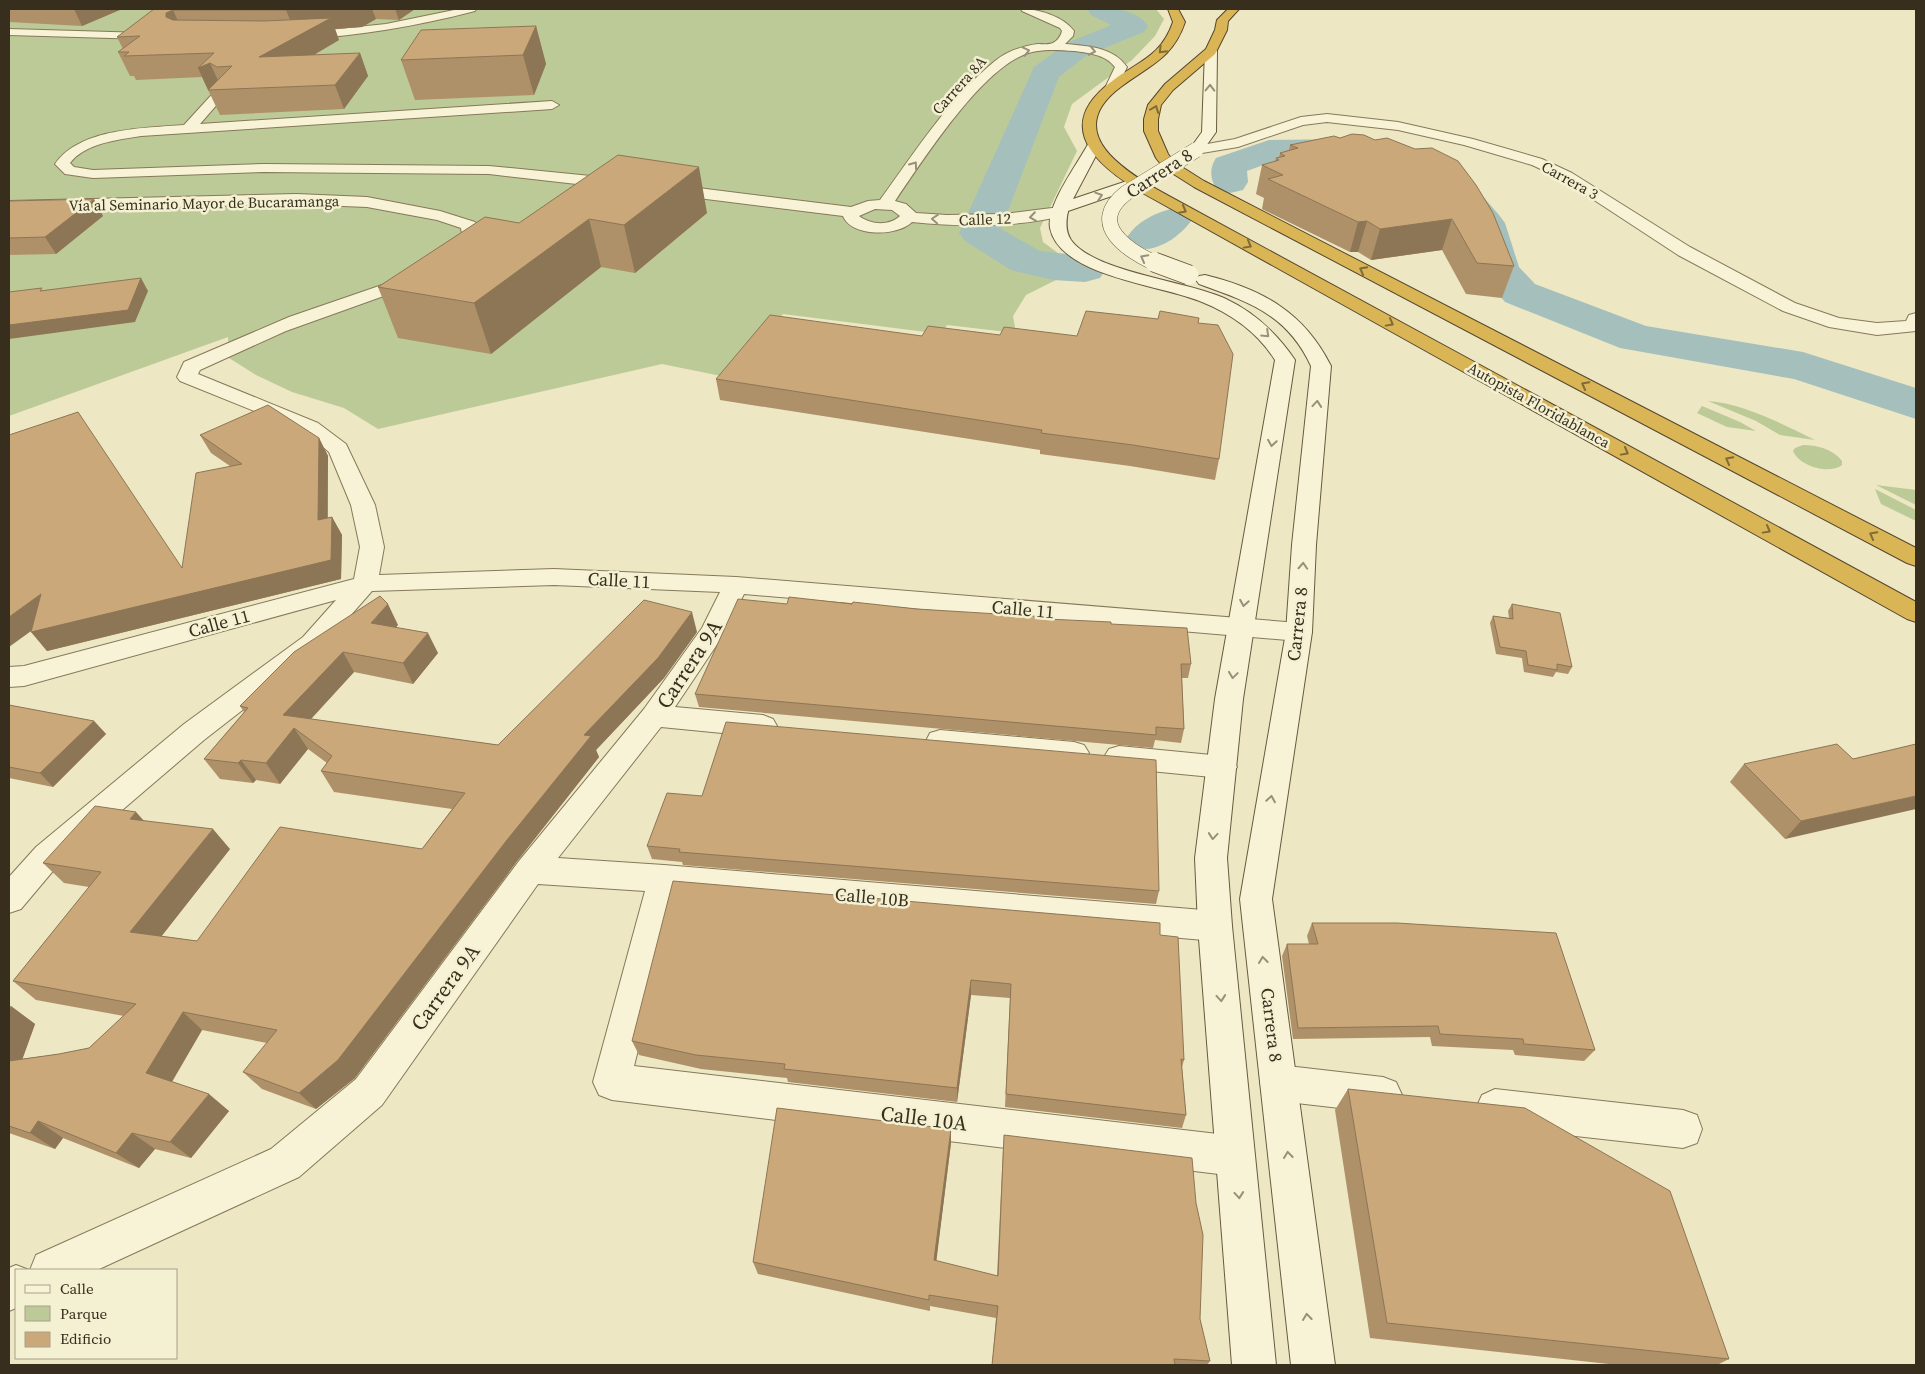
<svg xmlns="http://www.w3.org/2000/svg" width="1925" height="1374" font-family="'Source Serif 4',serif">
<rect width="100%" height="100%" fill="#ede7c3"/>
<path fill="#bcca97" d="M9,9H1156L1164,19L1155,36L1132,60L1072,104L1064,127L1077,151L1040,228L1043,242L1062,256L1093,273L1056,280L1026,295L1013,316L1016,333L947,325L942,334L783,314L726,377L662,364L378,429L344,408L292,392L256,375L229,358L228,337L9,416Z
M1708,401C1743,403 1784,425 1815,440L1780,435L1756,421Z
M1702,406L1740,422L1756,431L1727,427L1697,413Z
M1803,445C1817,445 1833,449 1842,461V465C1829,475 1799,466 1793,451L1795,448Z
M1876,485L1916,490V505Z
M1875,489L1916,510V521L1881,504Z"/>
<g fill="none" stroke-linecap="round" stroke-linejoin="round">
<path fill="#a5c0bc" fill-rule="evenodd" d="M1087,9C1107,8 1135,7 1148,26L1144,32L1087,55L1059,77L1001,229L1040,251L1085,256L1100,260L1106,269L1100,278L1085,282L1053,280L1011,270L965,241L959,233L1034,67L1067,43L1111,25L1091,15Z
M1269,140C1309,140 1353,137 1392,147L1398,154L1392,161L1380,165L1321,160L1274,161L1247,171L1248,182L1243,190L1230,193L1217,190C1210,179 1209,169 1216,158Z
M1467,190L1480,193L1499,215L1505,223L1519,267L1535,284L1646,326L1803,352L1916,388V419L1794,379L1620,348L1505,302L1478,271L1466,225L1448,201L1454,193Z
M1171,209L1185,213L1191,221C1182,234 1164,247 1148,249C1143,249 1138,247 1133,246L1127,237C1137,222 1154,213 1171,209Z"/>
<g stroke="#86795a" stroke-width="2">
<path id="street" d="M459,9H476L475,11C417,26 359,36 300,39L294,36L300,33L386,24Z
M1021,9C1038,9 1063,16 1074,31L1073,36L1065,44C1088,46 1113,47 1127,67L1117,88L1111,92L1105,88L1115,67C1105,54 1088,53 1074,51C1057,50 1037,48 1021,56C977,76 923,160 895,201L906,204L916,213L947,215L1004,214L1060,207L1066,209L1068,212L1066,215C1016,228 962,227 912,222C897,237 851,237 843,216L666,194L661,192L658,189L661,186L666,184L851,207L868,201L880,200C915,152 949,98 995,61C1007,51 1023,46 1038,44C1042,44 1049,45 1053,43C1057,41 1061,36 1062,31L1060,28L1022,11ZM875,209L892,210L900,216C889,226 871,225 859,216Z
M9,29L145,33L151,36L145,39L9,35Z
M221,89L227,93L200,124L552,101L559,105L552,109L141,136C118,140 85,143 70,163L74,167L93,170L264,164L489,166L621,179L626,181L629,184L626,187L621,189L489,174L264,172L93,178L65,174L55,164C80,128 144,128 184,125L216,90Z
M1327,114L1398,122L1473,139L1542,159L1572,173L1690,247L1795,303L1839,318L1877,323L1906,321L1909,315L1916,313V331L1877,335L1829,327L1783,311L1678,255L1562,179L1532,165L1464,145L1398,130L1327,122L1303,125L1238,147L1196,154L1191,153L1189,150L1191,147L1196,146L1235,139L1301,117Z
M296,194L367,197L440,211L475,222L477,225L479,241L460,263H448L446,259L463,240L461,228L437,220L367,207L296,204L9,211V201Z
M414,274L420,275L423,279L420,283L286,331L200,370L198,374L318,423L346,444L375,505L384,547L379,575L554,569L736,577L1299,623L1308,626L1312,632L1308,638L1299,641L744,594L722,637L675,707L763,715L773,719L777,726L773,733L763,737L661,727L558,858L664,865L1215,911L1227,916L1232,926L1227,936L1215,941L677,894L634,1066L1235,1136L1249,1142L1255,1156L1249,1170L1235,1176L612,1100L599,1095L593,1082L645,891L538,884L382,1105L299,1177L97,1270H30L36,1255L271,1149L356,1079L519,861L644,709L702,628L720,592L554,585L372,591L321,649L204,740L58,865L21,909L9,913V877L36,847L184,724L303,637L336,600L24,686L9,687V667L24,666L354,579L360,547L351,505L329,452L304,431L180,381L177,377L184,362L289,317Z
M940,730L1074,742L1084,745L1089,753L1084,761L1074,764L940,752L930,749L926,741L930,733Z
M1119,746L1222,756L1232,759L1237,767L1232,775L1222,778L1119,768L1109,765L1104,757L1109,749Z
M1279,1065L1383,1077L1396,1082L1402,1095L1396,1108L1383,1113L1279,1101L1266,1096L1260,1083L1266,1070Z
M1495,1089L1683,1110L1697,1115L1702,1129L1697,1143L1683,1148L1495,1127L1482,1121L1476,1108L1482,1095Z
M16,1265L29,1270H16V1308L9,1311V1268Z"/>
</g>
<g stroke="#685a3d" stroke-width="2">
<path id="secondary" d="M1211,47L1217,51L1216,132L1201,153H1191L1189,150L1202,132L1205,51Z
M1094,142L1099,143L1101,146L1073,199L1136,178L1141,180L1144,183L1141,186L1068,211C1066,221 1065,231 1071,240C1094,272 1186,281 1224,298C1254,312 1276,332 1295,360L1243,699L1227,858L1232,926L1276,1365H1232L1198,926L1195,858L1215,699L1275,360C1258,333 1232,314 1202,302C1163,285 1060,277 1050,228C1046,206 1076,166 1087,146L1089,143Z
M1205,275C1262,289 1304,312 1331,366L1316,545L1312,632L1272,899L1335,1365H1291L1240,899L1286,632L1292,545L1311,366C1287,314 1249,302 1199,284L1196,280L1199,276Z"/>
</g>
<g stroke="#54462e" stroke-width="2">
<path id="highway" d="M1168,9H1178L1185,22C1173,58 1150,65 1122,86C1059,132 1125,172 1167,195L1916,602V622L1907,619L1157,201C1109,175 1045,132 1111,82C1138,61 1161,57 1173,22Z
M1228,9H1239L1228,21L1227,30L1215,54L1173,90L1161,105L1158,119V131L1168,154L1174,162L1204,181L1916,548V566L1907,563L1194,187L1164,168L1156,158L1144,131V119L1148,105L1165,84L1206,49L1215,30L1217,20Z"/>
</g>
<use href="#street" fill="#f8f3d6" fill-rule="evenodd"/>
<use href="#secondary" fill="#f8f3d6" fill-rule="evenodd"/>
<use href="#highway" fill="#dab556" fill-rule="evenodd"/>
<g stroke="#685a3d" stroke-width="16" stroke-linecap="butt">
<path id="secondary-bridge-far1" d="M1157,264C1128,251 1086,224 1126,193L1196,150"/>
</g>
<g stroke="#685a3d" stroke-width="21" stroke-linecap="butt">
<path id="secondary-bridge" d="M1154,262L1189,275"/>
</g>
<use href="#secondary-bridge-far1" stroke="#f8f3d6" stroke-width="15"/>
<use href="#secondary-bridge" stroke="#f8f3d6" stroke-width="19"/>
</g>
<path fill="#ae9069" d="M9,9H122L82,26L9,22Z
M154,9H415L399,20L376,19L362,27L335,29L339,40L314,55L360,53L368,76L344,109L220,115L202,77L136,80L134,76H130L118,52L123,49L117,37Z
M536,26L546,64L534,95L415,100L401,60Z
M1340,138L1514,266L1502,298L1466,294L1442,250L1371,260L1358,252H1350L1262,209L1264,198L1256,194L1262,165L1275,161L1276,158H1279L1280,153L1289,150L1290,145Z
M9,201L103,216L56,254L9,255Z
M707,213L635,273L601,267L491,354L398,338L378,287L519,223Z
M1199,318L1198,323L1219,459L1215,480L1130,466L1040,454V450L720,400L716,379L922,336L1000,335L1077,336L1158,319Z
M9,435L182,568L230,466L211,453L200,435L319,438L328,456V518L332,517L342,535L341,579L47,651L31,631Z
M787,604H852L1111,624L1191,664L1188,678H1182L1184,729L1181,743L1155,740L1153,748L699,707L695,694Z
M1512,604L1572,667L1568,674L1556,672L1553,677L1524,672L1522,658L1496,654L1490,623L1493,616L1509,618L1508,611Z
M398,625L396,627L438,653L413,684L354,672L311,719L498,745L697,632L664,678L596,750L599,757L518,860L355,1078L316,1109L262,1089L243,1072L267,1043L202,1030L172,1082L229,1111L191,1158L155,1149L139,1168L63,1138L55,1149L9,1133V1005L35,1024L22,1059L59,1054L89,1048L124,1016L36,1000L13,981L89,887L64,883L43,863L144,821L230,849L161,936L197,941L422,849L452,809L334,792L321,771L327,763L308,749L280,784L256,780L253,783L220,779L204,759L244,712L240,706L294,652Z
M9,705L94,721L106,734L53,787L9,778Z
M1916,744L1785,839L1730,782L1744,764L1853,759Z
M647,846L1159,891L1156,904L683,865L682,862L652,859Z
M1312,923L1595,1050L1584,1061L1515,1055L1513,1050L1432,1046L1430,1037L1293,1039L1282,956L1287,944H1309L1307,936Z
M1160,935L1184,1060L1182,1067L1186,1115L1182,1128L1005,1107L1010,998L971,995L957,1102L788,1082L787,1078L701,1069L639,1055L632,1041Z
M1348,1089L1729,1359L1717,1365H1618L1370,1338L1335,1110Z
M951,1129V1143L936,1261L997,1276L1003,1150L1200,1319L1210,1361L1207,1365H992L996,1318L930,1306V1311L758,1274L753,1262Z"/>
<path fill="#8d7655" d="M74,9H122L82,26Z
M304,9H372L376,19L362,27L335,29L339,40L269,81L259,57L295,32L286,10Z
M395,9H415L399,20Z
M173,10L183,32L166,17V13Z
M536,26L546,64L534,95L523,55Z
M360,53L368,76L344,109L335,85Z
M210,63L221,87L208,90L209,92L198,68Z
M699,167L707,213L635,273L624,225Z
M94,199L103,216L56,254L45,237Z
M589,219L601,267L491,354L474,303Z
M1452,219L1442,250L1371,260L1380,229Z
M1367,221L1358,252H1350L1358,222Z
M141,278L148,291L135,322L9,339V325Z
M319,438L328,456L327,539L318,520Z
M332,517L342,535L341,579L47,651L31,632Z
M41,594L56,613L9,647V617Z
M388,604L398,625L382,643L371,623Z
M692,612L697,632L664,678L596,750L599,757L518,860L355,1078L316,1109L299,1093L584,735Z
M428,633L438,653L413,684L403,663Z
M343,652L354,672L299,732L294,728L308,749L280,784L266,763L283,715Z
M94,721L106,734L53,787L40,773Z
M241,760L256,780L253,783L238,763Z
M1916,796V809L1785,839L1801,821Z
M136,812L154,832L130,819Z
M213,829L230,849L150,951L130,932Z
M971,980V995L957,1102V1088Z
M11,1006L35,1024L15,1080L9,1076V1012Z
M183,1012L202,1030L167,1090L146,1073Z
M209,1094L229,1111L191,1158L170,1142Z
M38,1121L63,1138L55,1149L30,1133Z
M951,1129V1143L935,1272L934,1260Z
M132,1133L155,1149L139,1168L116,1153Z"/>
<path fill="#caa87a" stroke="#8d7655" d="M154,9H304L286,10H173L166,13V17L173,20L264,21L331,18L259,57L360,53L335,85L208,90L232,66L217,67L210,63L198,68L214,53L124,56L129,52H118L140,36L117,37Z
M536,26L523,55L401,60L421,30Z
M1352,134L1364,135L1375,140L1387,138L1415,149L1432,148L1458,161L1476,185L1493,213L1514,266L1477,263L1452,219L1380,229L1367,221L1358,222L1268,179L1283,175L1262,165L1279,160L1276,158L1285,156L1280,153L1298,148L1290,145L1334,136L1340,138Z
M618,155L699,167L624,225L589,219L474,303L378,287L485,217L519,223Z
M94,199L45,237L9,238V201Z
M141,278L128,310L9,325V292L42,288L40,291Z
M1086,311L1158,319L1160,311L1199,318L1198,323L1218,325L1233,354L1219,459L1133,445L1041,433L1042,430L716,379L770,315L922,336L928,326L1000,335L1004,327L1077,336Z
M268,405L319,438L318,520L332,517L331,560L31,632L41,594L9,617V435L78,412L182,568L196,473L242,464L200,435Z
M380,596L388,604L371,623L428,633L403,663L343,652L283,715L498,745L644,600L692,612L658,658L584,735L591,736L507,840L338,1060L299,1093L243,1072L277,1030L183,1012L146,1073L209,1094L170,1142L132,1133L116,1153L38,1121L30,1133L9,1126V1061L59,1054L89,1048L136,1004L13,981L101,872L43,863L95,806L136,812L130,819L213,829L130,932L197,941L280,827L422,849L465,793L321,771L332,756L294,728L266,763L241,760L238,763L204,759L248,708L240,706L294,652Z
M789,597L852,604L853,602L917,609L1047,617V619L1111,622V624L1187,628L1191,664H1181L1184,729L1156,727V735L695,694L738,599L787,604Z
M1512,604L1560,613L1572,667L1557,664V670L1528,665L1526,651L1500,647L1493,616L1513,619Z
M9,705L94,721L40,773L9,767Z
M726,722L1156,760L1159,891L679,852L680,849L647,846L667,793L702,796Z
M1837,744L1853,759L1916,744V796L1801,821L1744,764Z
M673,881L1160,923V935L1178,937L1184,1060L1181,1059L1186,1115L1006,1094L1011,984L971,980L957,1088L784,1069L785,1064L696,1055L632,1041Z
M1312,923H1397L1556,933L1595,1050L1524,1044L1523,1039L1440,1034L1438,1026L1298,1028L1287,944H1318Z
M1348,1089L1525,1108L1670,1191L1729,1359L1387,1323Z
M777,1108L951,1129L934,1260L998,1276L1004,1135L1192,1158L1196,1203L1203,1235L1200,1319L1210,1361L1174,1359L1175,1365H992L998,1306L929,1295V1300L753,1262Z"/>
<defs><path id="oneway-chevron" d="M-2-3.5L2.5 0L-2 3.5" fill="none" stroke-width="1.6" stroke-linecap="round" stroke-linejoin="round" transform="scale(1.25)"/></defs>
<g stroke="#806b37">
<use href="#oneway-chevron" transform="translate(1162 50) rotate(134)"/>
<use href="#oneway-chevron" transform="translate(1155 109) rotate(-69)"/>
<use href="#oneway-chevron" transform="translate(1183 210) rotate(28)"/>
<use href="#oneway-chevron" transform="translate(1248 245) rotate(29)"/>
<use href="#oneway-chevron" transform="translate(1363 270) rotate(-152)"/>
<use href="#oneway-chevron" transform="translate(1390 323) rotate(29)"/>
<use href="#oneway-chevron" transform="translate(1585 385) rotate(-152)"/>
<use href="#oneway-chevron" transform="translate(1625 452) rotate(29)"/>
<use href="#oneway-chevron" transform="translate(1729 460) rotate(-152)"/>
<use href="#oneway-chevron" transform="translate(1767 530) rotate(29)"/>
<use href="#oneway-chevron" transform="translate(1873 535) rotate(-152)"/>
</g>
<g stroke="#98907a">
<use href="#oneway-chevron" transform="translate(1026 51) rotate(-13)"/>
<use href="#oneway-chevron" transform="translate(1092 51) rotate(12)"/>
<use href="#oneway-chevron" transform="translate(1210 88) rotate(-89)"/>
<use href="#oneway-chevron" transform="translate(914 165) rotate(-54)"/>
<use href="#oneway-chevron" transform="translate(1099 196) rotate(-18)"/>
<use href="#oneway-chevron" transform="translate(1033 217) rotate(172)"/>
<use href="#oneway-chevron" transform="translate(935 219) rotate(-176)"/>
<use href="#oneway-chevron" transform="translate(1144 258) rotate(-152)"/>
<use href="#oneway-chevron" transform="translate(1266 334) rotate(43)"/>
<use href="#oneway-chevron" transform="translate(1317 404) rotate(-85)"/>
<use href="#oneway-chevron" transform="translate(1272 443) rotate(99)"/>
<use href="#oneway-chevron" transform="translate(1303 566) rotate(-87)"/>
<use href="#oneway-chevron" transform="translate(1244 603) rotate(100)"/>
<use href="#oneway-chevron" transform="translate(1233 675) rotate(98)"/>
<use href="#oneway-chevron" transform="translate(1271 799) rotate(-81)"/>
<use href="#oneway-chevron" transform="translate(1213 836) rotate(95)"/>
<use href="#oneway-chevron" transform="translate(1263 960) rotate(-97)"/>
<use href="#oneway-chevron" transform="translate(1221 998) rotate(85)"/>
<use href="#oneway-chevron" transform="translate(1288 1155) rotate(-97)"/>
<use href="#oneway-chevron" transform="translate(1239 1195) rotate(85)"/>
<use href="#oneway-chevron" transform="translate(1307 1317) rotate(-97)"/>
</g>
<g text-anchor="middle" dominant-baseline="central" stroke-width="5" stroke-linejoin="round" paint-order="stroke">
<g font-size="15" fill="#372e1e" stroke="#f4f0d2">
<text transform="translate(959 85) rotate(-48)">Carrera 8A</text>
<text transform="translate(1570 180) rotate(29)">Carrera 3</text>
<text transform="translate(204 203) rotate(-1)">Vía al Seminario Mayor de Bucaramanga</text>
<text transform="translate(985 219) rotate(-2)">Calle 12</text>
<text transform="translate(1539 405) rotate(29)">Autopista Floridablanca</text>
</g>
<g font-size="18" fill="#372e1e" stroke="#f4f0d2">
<text transform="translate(1159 173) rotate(-33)">Carrera 8</text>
<text transform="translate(619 580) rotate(3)">Calle 11</text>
<text transform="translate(1023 609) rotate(5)">Calle 11</text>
<text transform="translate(219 623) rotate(-15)">Calle 11</text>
<text transform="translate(1297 624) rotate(-84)">Carrera 8</text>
<text transform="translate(872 897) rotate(5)">Calle 10B</text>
<text transform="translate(1272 1025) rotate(83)">Carrera 8</text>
</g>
<g font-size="21" fill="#372e1e" stroke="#f4f0d2">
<text transform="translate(689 664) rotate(-57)">Carrera 9A</text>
<text transform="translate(445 987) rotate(-54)">Carrera 9A</text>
<text transform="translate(924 1118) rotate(7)">Calle 10A</text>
</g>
</g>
<rect width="1925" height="1374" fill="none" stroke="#372e1e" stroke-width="20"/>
<rect x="15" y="1269" width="162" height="90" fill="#f4f0d2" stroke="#a8a28a"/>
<rect x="25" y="1285" width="25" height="8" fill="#f8f3d6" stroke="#a8a28a"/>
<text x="60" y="1294" font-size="15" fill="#372e1e">Calle</text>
<rect x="25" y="1306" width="25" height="15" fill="#bcca97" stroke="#a8a28a"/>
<text x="60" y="1319" font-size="15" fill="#372e1e">Parque</text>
<rect x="25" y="1332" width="25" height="15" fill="#caa87a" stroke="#a8a28a"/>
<text x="60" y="1344" font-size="15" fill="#372e1e">Edificio</text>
</svg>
